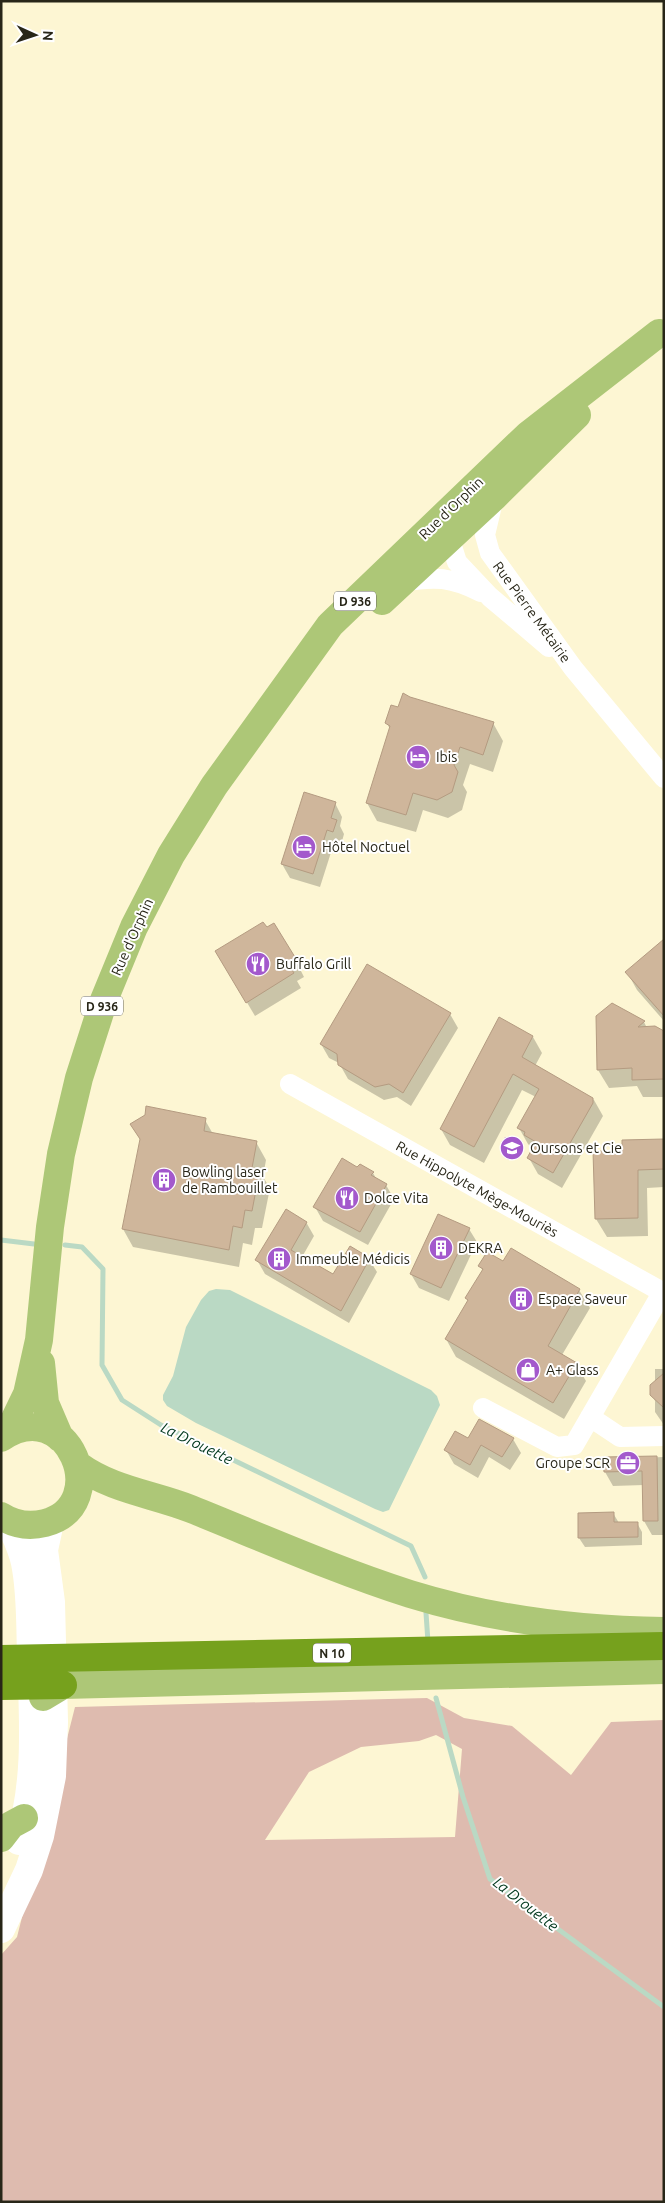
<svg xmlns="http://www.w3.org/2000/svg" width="665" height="2203" font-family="Ubuntu,sans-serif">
<rect width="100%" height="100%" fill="#fdf6d3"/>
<path fill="#debbaf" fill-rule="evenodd" d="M427,1698L464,1718L512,1726L571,1775L611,1722L664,1720V2202H1V1955L17,1937L75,1707ZM436,1735L462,1749L455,1837L265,1840L309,1772L361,1747L419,1741Z"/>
<path fill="#bad9c4" d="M216,1289L230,1290L431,1390L437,1396L440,1405L389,1510L383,1512L375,1509L196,1423L167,1406L163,1400V1395L173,1376L186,1327L201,1300L209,1291Z"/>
<path fill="#0003" d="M410,698L493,723L503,741L493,772L470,764L463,785L467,792L462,810L448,818L423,810L416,832L377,821L367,803L390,729L386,722Z
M335,803L342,817L340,826L344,834L341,845L334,843L320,887L290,878L282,864Z
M664,940V1021L637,990L627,972Z
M217,952L297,963L304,977L297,981L301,988L255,1016Z
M450,1014L458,1028L411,1106L397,1097L384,1100L348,1079L339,1063L329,1058L321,1044Z
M597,1016L644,1022L647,1028L664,1033V1097H643L637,1086L609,1088L598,1070Z
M533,1037L542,1053L535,1066L594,1100L603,1116L562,1188L538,1174L529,1158L534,1150L528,1144L519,1128L536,1097L522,1090L484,1163L450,1145L441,1129Z
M205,1120L213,1134L256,1142L266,1160L263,1177L270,1188L262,1228H255L252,1245L243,1243L239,1267L133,1247L123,1229L141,1140L132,1125Z
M664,1140V1187L647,1188L648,1236L607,1237L596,1219L624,1152Z
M358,1169L373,1173L377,1180L386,1185L394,1199L368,1245L323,1221L315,1207Z
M306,1222L314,1236L302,1257L334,1276L369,1259L377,1272L349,1323L265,1274L257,1260Z
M469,1229L477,1242L449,1301L419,1288L411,1274Z
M511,1250L579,1290L590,1308L562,1355L576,1364L586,1381L564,1419L456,1357L446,1339L469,1301L483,1271L480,1266L503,1263Z
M655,1369H664V1425L655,1412V1401L652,1394L655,1382Z
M513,1439L521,1453L510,1470L489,1457L478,1478L454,1464L446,1450L469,1440Z
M664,1457V1535H652L644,1521V1485L613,1486L605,1472L604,1459Z
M613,1513L619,1523H637L642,1532V1545L585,1547L579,1538Z"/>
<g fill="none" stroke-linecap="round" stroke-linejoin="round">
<path stroke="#bad9c4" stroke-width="5" d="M1,1240L34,1244
M65,1245L82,1247L103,1269L102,1365L122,1400L161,1425L411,1546L425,1577
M426,1613L428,1642
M436,1698L463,1797L490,1879L664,2007"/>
</g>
<path fill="#cfb69b" stroke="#b49b81" d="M403,693L410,697L494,722L483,755L460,747L454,765L458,772L452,792L437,800L413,793L406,815L366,803L390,726L385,723L391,705L398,707Z
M304,792L336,802L331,818L337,820L333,832L327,830L313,874L281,864Z
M263,922L267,927L274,923L298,962L290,967L294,973L246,1003L215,951Z
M664,939V1016L625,972Z
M367,964L451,1013L403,1093L389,1084L375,1087L338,1065L337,1054L320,1044Z
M612,1003L645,1021L638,1027L655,1026L664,1031V1079L632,1080V1068L597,1070L596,1016Z
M499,1017L533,1036L522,1057L593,1098V1103L553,1173L527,1158L536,1142L524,1135L525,1132L517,1128L539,1089L513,1074L474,1147L440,1129Z
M146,1106L206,1118L204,1131L257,1141L252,1168L260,1169L252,1211L245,1210L242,1228L233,1226L229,1250L122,1229L140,1139L130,1124L145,1115Z
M664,1139V1169L638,1170V1218L595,1219L593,1151H622V1140Z
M342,1158L357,1167L360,1164L374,1172L371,1175L387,1184L360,1232L313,1207Z
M286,1209L307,1222L291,1250L333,1274L350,1246L370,1258L341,1311L255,1260Z
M438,1214L470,1228L441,1288L410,1274Z
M511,1248L580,1289L548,1346L577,1363L553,1403L445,1339L468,1300L465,1298L483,1269L478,1266L487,1252L503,1261Z
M664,1373V1408L650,1395V1385Z
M479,1419L514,1438L502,1457L481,1445L470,1465L444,1450L455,1431L468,1438Z
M657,1456L658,1521H643L642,1471L604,1472L603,1457Z
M614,1512V1522H638V1537L578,1538V1513Z"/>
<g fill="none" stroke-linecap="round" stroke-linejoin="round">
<path stroke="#fff" stroke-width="20" d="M494,497L485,535L490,553L573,668L664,778
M452,528L450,540L457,562L490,597L549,647
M402,582C435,576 451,577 481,592
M290,1084L664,1293
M483,1408L557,1447L574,1445L662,1293
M590,1417L620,1437L664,1436"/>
<path stroke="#fff" stroke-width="28" d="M8,1520C15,1534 22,1548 25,1563C31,1592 30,1625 31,1655C33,1717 38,1781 19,1841
M1,1929L29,1870L40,1836L52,1776L54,1722L51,1602L44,1550L50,1522"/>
<path stroke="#adc777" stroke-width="28" d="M382,601L494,497L577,415
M41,1363L45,1403L60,1438
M8,1433L27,1394L39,1340L50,1227L61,1154L79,1078L104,1000L134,927L171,855L214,786L330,625L528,435L659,333
M1,1438C68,1392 114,1505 45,1523C29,1527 15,1525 1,1516
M78,1465C112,1490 153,1494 191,1509C263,1538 335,1570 410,1594C491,1619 579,1630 664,1631
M43,1697L63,1685L664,1670
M1,1838L11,1825L24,1818"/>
<path stroke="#76a11d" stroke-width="28" d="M1,1659L664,1646
M1,1686L63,1685"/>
</g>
<defs>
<g id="hotel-disc" transform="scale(1.25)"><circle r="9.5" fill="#a359cc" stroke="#fff"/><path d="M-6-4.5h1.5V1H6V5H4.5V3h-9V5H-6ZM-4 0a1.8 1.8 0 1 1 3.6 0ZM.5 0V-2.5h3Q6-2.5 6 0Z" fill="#fff"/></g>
<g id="restaurant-disc" transform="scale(1.25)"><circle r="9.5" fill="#a359cc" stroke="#fff"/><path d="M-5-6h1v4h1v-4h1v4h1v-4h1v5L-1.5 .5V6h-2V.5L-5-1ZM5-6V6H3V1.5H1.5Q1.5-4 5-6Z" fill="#fff"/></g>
<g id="school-disc" transform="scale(1.25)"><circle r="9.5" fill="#a359cc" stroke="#fff"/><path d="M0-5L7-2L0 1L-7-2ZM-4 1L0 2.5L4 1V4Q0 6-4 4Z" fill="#fff"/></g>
<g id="building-disc" transform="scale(1.25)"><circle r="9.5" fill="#a359cc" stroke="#fff"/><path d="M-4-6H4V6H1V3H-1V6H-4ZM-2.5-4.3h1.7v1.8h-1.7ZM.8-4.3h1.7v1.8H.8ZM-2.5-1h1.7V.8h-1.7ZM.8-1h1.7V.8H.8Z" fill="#fff"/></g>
<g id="shop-disc" transform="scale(1.25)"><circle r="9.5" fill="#a359cc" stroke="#fff"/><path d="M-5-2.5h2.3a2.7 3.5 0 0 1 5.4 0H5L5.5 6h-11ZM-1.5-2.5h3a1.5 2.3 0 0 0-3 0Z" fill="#fff"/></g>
<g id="office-disc" transform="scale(1.25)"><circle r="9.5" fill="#a359cc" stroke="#fff"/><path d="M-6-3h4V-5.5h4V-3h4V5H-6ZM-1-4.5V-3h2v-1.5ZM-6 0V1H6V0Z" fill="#fff"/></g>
</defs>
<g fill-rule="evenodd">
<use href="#hotel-disc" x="418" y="757"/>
<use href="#hotel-disc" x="304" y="847"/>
<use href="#restaurant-disc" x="258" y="964"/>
<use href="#school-disc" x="512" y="1148"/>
<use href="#building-disc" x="164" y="1180"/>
<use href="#restaurant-disc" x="347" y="1198"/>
<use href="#building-disc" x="441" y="1248"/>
<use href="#building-disc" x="279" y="1259"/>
<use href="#building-disc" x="521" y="1299"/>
<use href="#shop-disc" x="528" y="1370"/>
<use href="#office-disc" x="628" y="1463"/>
</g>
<g text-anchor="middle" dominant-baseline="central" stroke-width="4" stroke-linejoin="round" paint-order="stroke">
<g fill="#fff" stroke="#68675d" stroke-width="1">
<rect x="334" y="591.5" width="42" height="19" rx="4"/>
<rect x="81" y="996.5" width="42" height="19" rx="4"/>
<rect x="313" y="1643.5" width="38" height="19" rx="4"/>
</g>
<g font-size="12" font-weight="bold" fill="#282618">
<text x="355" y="601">D 936</text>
<text x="102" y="1006">D 936</text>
<text x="332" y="1653">N 10</text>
</g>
<g font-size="14" fill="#282618" stroke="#fff">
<text transform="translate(451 508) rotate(-44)">Rue d'Orphin</text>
<text transform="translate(532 612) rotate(54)">Rue Pierre Métairie</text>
<text transform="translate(132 937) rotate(-66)">Rue d'Orphin</text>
<text transform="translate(477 1189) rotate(29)">Rue Hippolyte Mège-Mouriès</text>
</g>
<g font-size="14" fill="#282618" stroke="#fff" text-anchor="start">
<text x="436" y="757">Ibis</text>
<text x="322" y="847">Hôtel Noctuel</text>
<text x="276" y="964">Buffalo Grill</text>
<text x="530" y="1148">Oursons et Cie</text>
<text x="182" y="1172">Bowling laser<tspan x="182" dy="16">de Rambouillet</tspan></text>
<text x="364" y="1198">Dolce Vita</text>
<text x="458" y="1248">DEKRA</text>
<text x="296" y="1259">Immeuble Médicis</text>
<text x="538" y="1299">Espace Saveur</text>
<text x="546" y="1370">A+ Glass</text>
<text x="610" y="1463" text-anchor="end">Groupe SCR</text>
</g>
<g font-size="15" font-style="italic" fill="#00381d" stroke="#fff">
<text transform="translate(197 1443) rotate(26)">La Drouette</text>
<text transform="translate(526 1904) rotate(38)">La Drouette</text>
</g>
</g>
<rect width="665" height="2203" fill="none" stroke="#282618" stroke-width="5"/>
<g transform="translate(35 35) rotate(93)" stroke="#ffffff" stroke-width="4" paint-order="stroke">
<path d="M0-4L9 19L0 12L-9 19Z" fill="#282618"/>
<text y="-8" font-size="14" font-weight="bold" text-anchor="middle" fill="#282618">N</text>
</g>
</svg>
